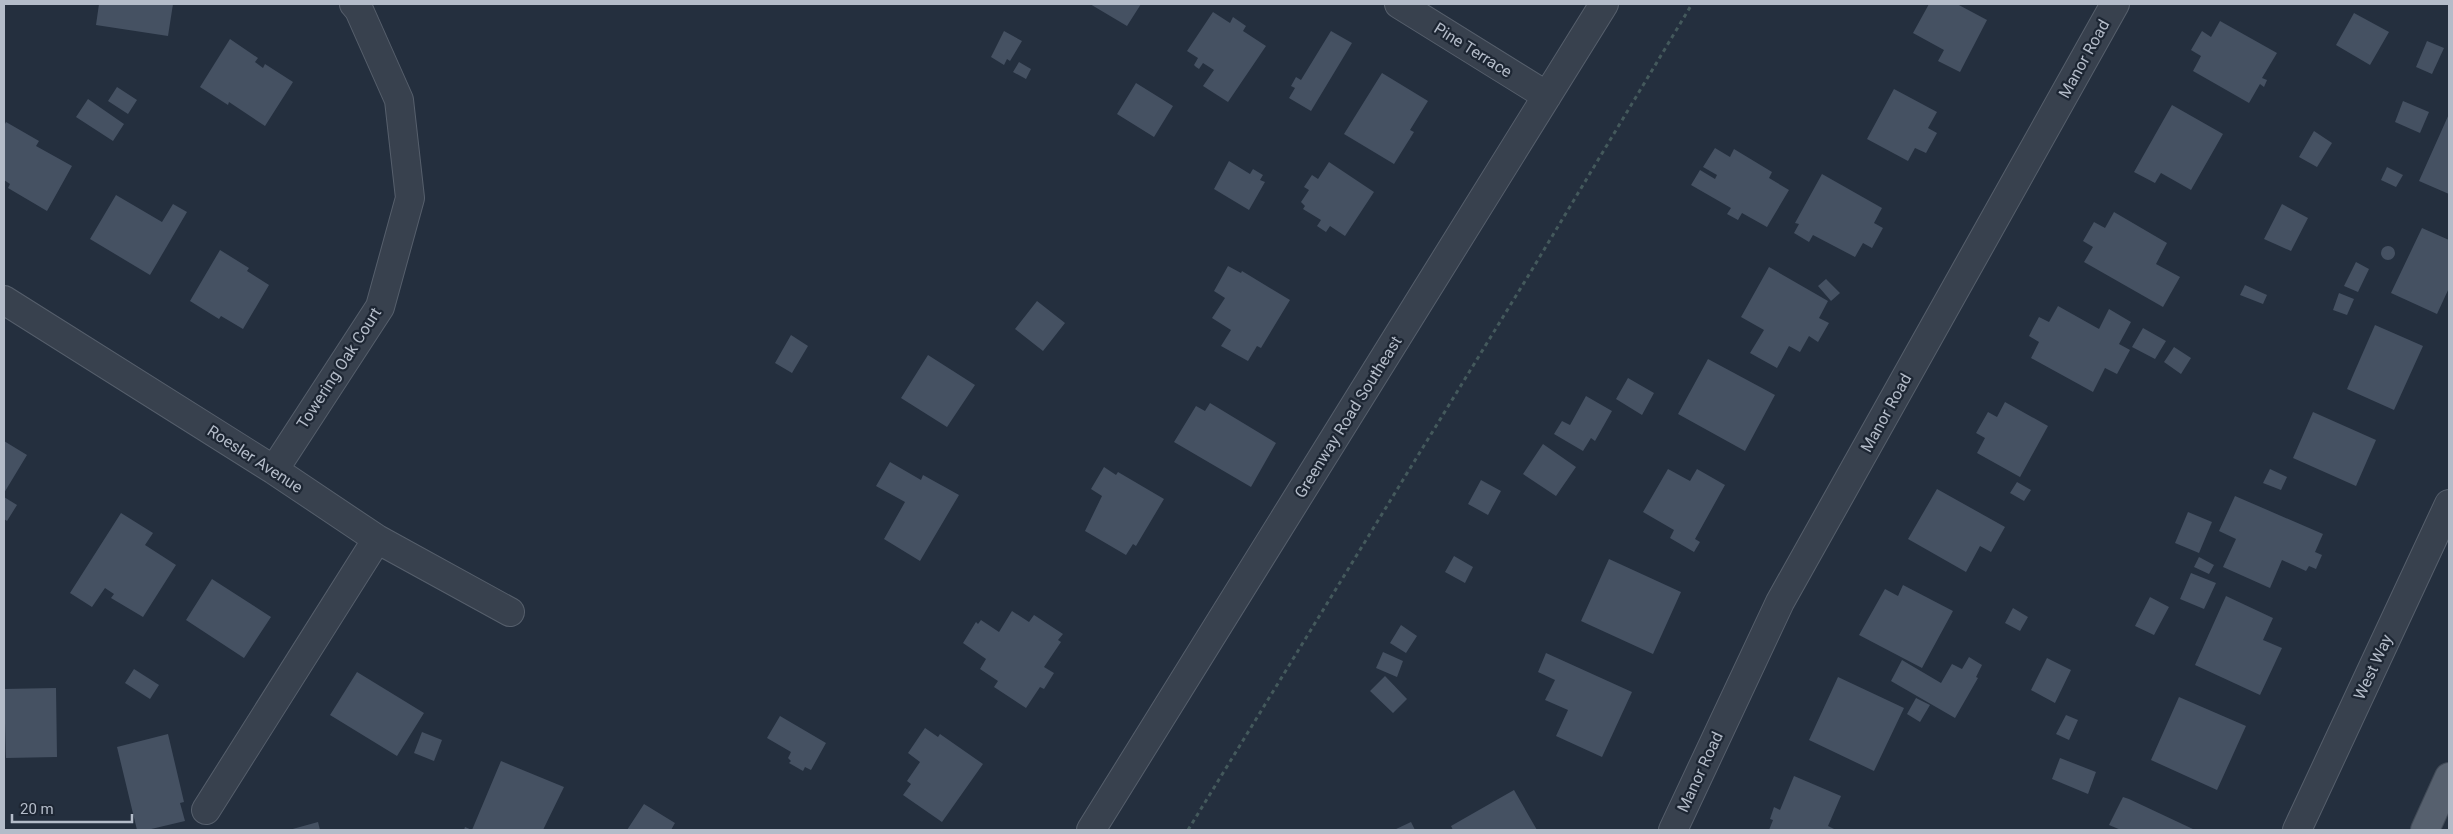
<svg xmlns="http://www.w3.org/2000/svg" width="2453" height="834" font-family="Roboto,sans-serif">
<rect width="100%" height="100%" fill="#242f3e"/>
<path fill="#455162" d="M99,4H173L168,36L96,25Z
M1090,4H1141L1127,26Z
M1929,4H1957L1987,20L1960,72L1938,61L1944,50L1913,33Z
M1213,12L1230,23L1233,17L1246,26L1243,31L1266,46L1228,102L1203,86L1214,70L1203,63L1199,69L1196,67L1194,65L1198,58L1187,51Z
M2354,13L2389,32L2370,65L2336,45Z
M2220,21L2277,53L2262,78L2267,80L2264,87L2260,84L2249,103L2193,71L2201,56L2191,50L2202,31L2211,37Z
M1004,31L1022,41L1010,61L1007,59L1004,65L991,57Z
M1331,31L1352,43L1311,111L1289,98L1295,88L1291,86L1296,77L1301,80Z
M230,39L258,58L255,62L263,68L265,64L293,82L265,126L229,102L228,105L200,87Z
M2427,41L2444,48L2432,74L2416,67Z
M1019,62L1031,69L1026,79L1013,72Z
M1382,73L1428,101L1410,130L1414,132L1394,164L1344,134Z
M1136,83L1173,106L1154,137L1117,114Z
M117,87L137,100L128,114L108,101Z
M1894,89L1937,112L1928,128L1937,133L1926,153L1915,148L1908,161L1867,139Z
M88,99L124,124L113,141L76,117Z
M2403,101L2429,112L2420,133L2395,122Z
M2172,105L2223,134L2191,190L2161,173L2155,183L2134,172Z
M2449,114V194L2419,181Z
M6,122L39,141L36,146L72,166L47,211L8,188L10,184L4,180V126Z
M2314,131L2332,143L2317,167L2299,157Z
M1715,148L1730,157L1734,149L1772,172L1769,178L1789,190L1767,227L1742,213L1738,220L1727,214L1731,208L1691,185L1700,170L1715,179L1717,175L1703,167Z
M1229,161L1250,174L1253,169L1263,175L1260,180L1265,182L1249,210L1214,189Z
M1329,162L1374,192L1345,236L1330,226L1326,232L1317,226L1321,220L1303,209L1305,206L1301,202L1309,190L1304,187L1312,175L1318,179Z
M2387,167L2403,175L2396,187L2381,180Z
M1822,174L1882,208L1874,223L1883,228L1872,248L1863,243L1855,257L1813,235L1809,242L1794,233L1799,224L1795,223Z
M116,195L162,222L173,204L187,212L150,275L90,239Z
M2282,204L2308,218L2291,251L2264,239Z
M2114,212L2167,243L2156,264L2180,277L2163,307L2084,262L2093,247L2083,241L2094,222L2105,228Z
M2422,228L2449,240V288L2437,314L2391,293Z
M2381 253a7 7 0 1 1 14 0a7 7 0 1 1-14 0Z
M220,250L249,268L247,271L269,285L243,329L221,316L219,319L190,301Z
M2356,262L2369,269L2358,292L2344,286Z
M1228,266L1241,273L1242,271L1290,300L1261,348L1257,346L1248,361L1221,346L1231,330L1212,318L1225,298L1214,291Z
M1769,267L1828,301L1819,318L1829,323L1818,342L1809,336L1800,352L1789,346L1777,368L1750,353L1764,330L1741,317Z
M1826,279L1840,293L1831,301L1818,286Z
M2245,285L2267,295L2263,304L2240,295Z
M2339,293L2354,299L2347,315L2333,310Z
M1037,301L1065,323L1043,351L1015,329Z
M2058,306L2099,329L2109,309L2131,322L2119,344L2130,350L2117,374L2105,368L2093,392L2031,358L2039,342L2029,336L2033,328L2039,317L2049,322Z
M2375,325L2423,346L2394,410L2347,389Z
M2143,328L2166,341L2155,359L2132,347Z
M791,335L808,346L792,373L775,363Z
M2174,347L2191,358L2181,374L2164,362Z
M928,355L975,385L947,427L901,398Z
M1708,359L1775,395L1745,451L1678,414Z
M1628,378L1654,393L1642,415L1616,399Z
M1586,396L1612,411L1595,441L1591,438L1583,451L1554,434L1562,421L1570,425Z
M2005,402L2048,426L2020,477L1977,453L1985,438L1976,433L1988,412L1997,417Z
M1210,403L1276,443L1251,487L1174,442L1196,406L1205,411Z
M2313,412L2376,440L2356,486L2293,458Z
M4,441L27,455L4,493Z
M1543,444L1576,467L1556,496L1523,474Z
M890,462L921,480L923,475L959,495L920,561L884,539L905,502L876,486Z
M1104,467L1116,475L1118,472L1164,499L1136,546L1133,544L1126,555L1085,531L1102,496L1091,489Z
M1668,469L1690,481L1697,469L1725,485L1695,539L1700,542L1694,552L1670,538L1674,530L1643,512Z
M2270,469L2287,477L2281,490L2263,483Z
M1481,480L1501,491L1488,515L1468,504Z
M2017,482L2031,490L2024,501L2010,493Z
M1937,489L2005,527L1991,552L1980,546L1966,572L1908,539Z
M2235,496L2323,534L2315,552L2322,555L2316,569L2309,566L2306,571L2282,560L2270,588L2223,567L2236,539L2219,531Z
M4,497L17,505L7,521L4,519Z
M2188,512L2212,522L2199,553L2175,543Z
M121,513L153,533L145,545L176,565L143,617L111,598L114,594L105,588L92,607L70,593Z
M1454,556L1473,567L1465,583L1445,572Z
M2199,557L2214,565L2209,574L2194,567Z
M1609,559L1681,592L1653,654L1581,621Z
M2191,573L2216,583L2204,609L2180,599Z
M212,579L271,617L244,658L186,620Z
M1903,585L1953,611L1922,668L1859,635L1885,589L1898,596Z
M2226,596L2273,618L2263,640L2282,648L2260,695L2195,665Z
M2150,597L2169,607L2154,635L2135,626Z
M2013,608L2028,617L2020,631L2005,623Z
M1012,611L1029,622L1034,615L1063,634L1058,640L1061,642L1044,667L1054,673L1044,689L1040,687L1026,708L994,687L998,681L980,669L986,659L963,643L976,622L978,624L981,620L999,632Z
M1401,625L1417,636L1406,653L1390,643Z
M1383,652L1403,661L1397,677L1376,668Z
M1546,653L1632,692L1602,757L1556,736L1568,710L1545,700L1555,680L1538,672Z
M1969,657L1982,665L1976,677L1978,678L1955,718L1891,681L1902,660L1941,683L1952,664L1962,669Z
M2047,658L2071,670L2055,703L2031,690Z
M134,669L159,685L150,699L125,683Z
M357,672L424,713L397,756L330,715Z
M1385,676L1407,699L1393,713L1370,691Z
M1838,677L1904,708L1874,771L1809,740Z
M56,688L57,757L6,758L4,689Z
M2179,697L2246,726L2217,790L2151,760Z
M1916,698L1930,705L1920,722L1907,714Z
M2066,715L2078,720L2069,740L2056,734Z
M780,716L826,743L811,770L805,767L803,771L789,763L791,761L788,758L791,752L767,738Z
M925,728L938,737L940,734L983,764L942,822L903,795L911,784L907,781L920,762L908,753Z
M422,732L442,740L434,761L414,753Z
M168,734L184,802L180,803L185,821L147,830H137L117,747Z
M2060,758L2096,772L2088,794L2052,779Z
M501,761L564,787L543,830H464L465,827L472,830Z
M1794,776L1841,796L1828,826L1836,830H1769L1773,820L1770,819L1774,807L1780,810Z
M1514,790L1537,830H1453L1451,826Z
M2123,797L2129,799L2195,830H2121L2109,825Z
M644,804L675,823L671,830H627Z
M318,822L320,830H289Z
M1411,822L1415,830H1394Z"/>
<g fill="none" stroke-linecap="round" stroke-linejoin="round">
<g stroke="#565f6c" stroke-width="30">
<path id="minor" d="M1399,4L1547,96
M4,300L274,470L377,539L510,612
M274,470L380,307L410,198L399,100L359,10L354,4
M206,810L377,539
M1091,830L1604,4
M1673,830L1780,602L2115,4
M2297,830L2449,504"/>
</g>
<g stroke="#414a57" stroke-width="30">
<path id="major" d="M2425,830L2449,777"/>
</g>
<path stroke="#44595c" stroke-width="3" stroke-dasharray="4 4" stroke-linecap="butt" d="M1188,830L1530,273L1692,4"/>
<use href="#minor" stroke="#38414e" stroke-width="28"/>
<use href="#major" stroke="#56606e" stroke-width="28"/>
</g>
<g text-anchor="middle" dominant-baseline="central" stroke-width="4.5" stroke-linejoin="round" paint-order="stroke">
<g font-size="16" fill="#b4bcc9" stroke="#1d2633">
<text transform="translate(1473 50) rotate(32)">Pine Terrace</text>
<text transform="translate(2084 59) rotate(-61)">Manor Road</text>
<text transform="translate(339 368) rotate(-57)">Towering Oak Court</text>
<text transform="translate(1886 413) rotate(-61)">Manor Road</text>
<text transform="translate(1348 417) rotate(-58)">Greenway Road Southeast</text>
<text transform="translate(255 459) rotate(33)">Roesler Avenue</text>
<text transform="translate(2373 667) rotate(-65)">West Way</text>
<text transform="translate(1700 772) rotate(-65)">Manor Road</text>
</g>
</g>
<rect width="2453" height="834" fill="none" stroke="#b4bcc9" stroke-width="10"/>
<path d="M12 814v8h120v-8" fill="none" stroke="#b4bcc9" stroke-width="2.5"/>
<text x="20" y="814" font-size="15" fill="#b4bcc9" stroke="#1d2633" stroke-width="4" paint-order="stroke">20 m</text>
</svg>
